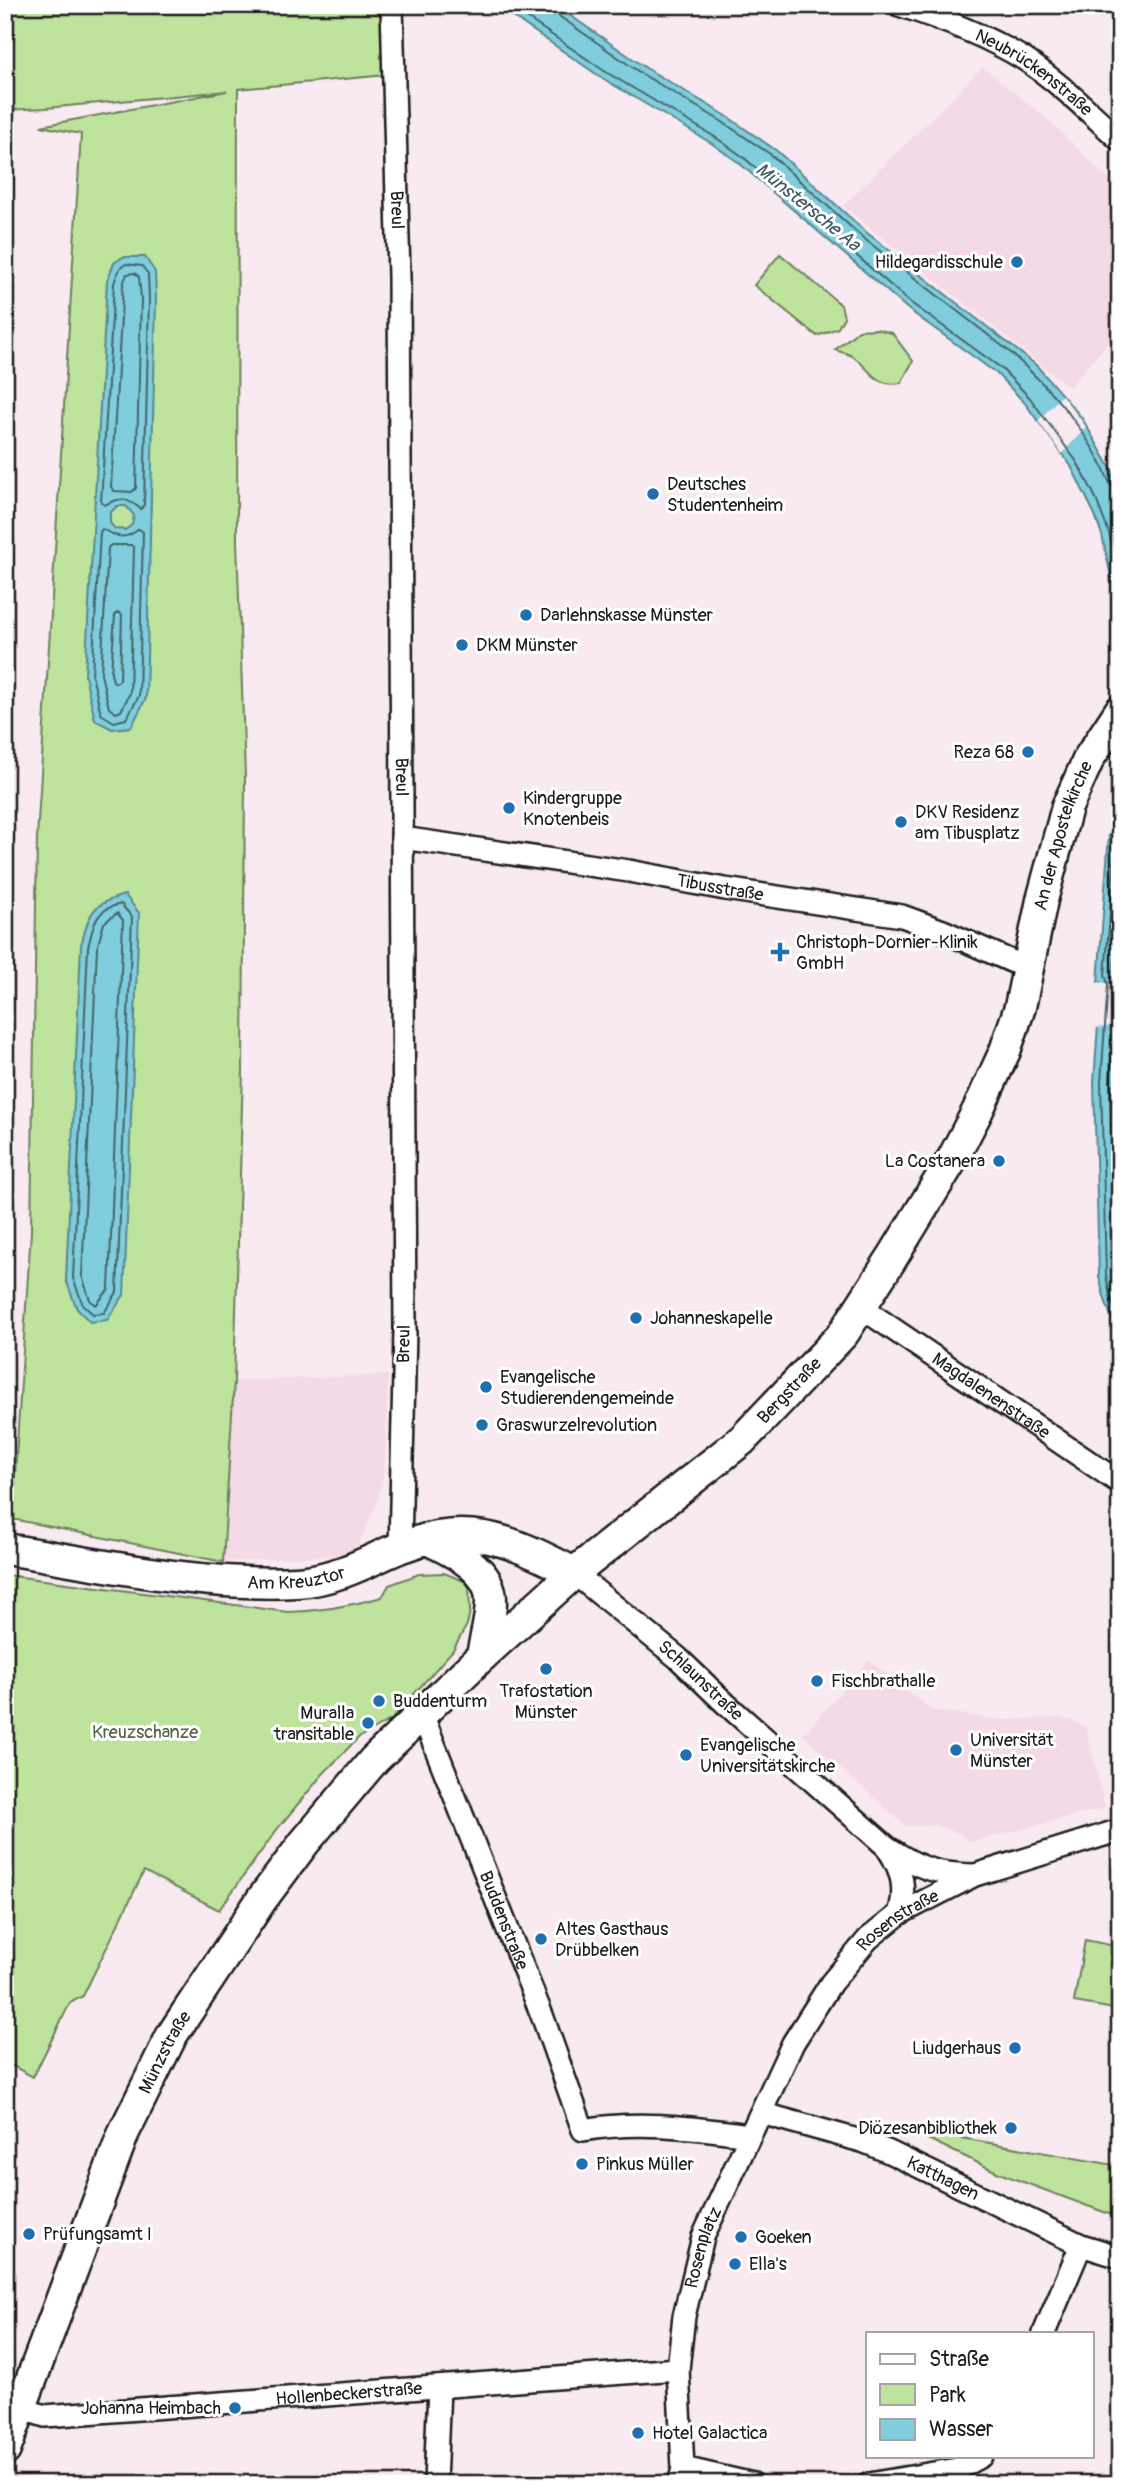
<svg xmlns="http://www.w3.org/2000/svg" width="1125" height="2489" font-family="Pangolin,sans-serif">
<rect width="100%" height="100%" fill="#f9e9f0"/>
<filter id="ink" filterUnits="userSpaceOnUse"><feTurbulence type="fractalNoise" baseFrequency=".0143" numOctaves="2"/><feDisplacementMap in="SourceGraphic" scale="14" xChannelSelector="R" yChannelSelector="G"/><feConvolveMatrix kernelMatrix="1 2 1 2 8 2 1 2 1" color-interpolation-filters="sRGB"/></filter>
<g filter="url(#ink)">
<path fill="#f4d9e6" d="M983,67L1053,124L1120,191V330L1069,387L843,206Z
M388,1375L385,1466L376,1505L354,1554L223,1562L234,1381Z
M869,1660L931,1710L1001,1720L1060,1718L1075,1722L1086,1728L1105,1808L971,1842L959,1833L934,1825L906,1826L803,1735Z"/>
<path fill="#bde39d" stroke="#6c805c" stroke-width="2" d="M5,5H386V75L238,89L237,540L245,778L243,1071L234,1381L223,1562L12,1519L31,1231L37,838L81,134L41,126L227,91L46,108L5,110Z
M780,254L841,305L844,317L838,328L817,336L754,285Z
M876,329L892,333L913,361L901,383C874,388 871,368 852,356C847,353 840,352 835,350L859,330Z
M444,1573L464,1581L469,1587L470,1611L467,1625L453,1650L392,1719L358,1738L322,1775L278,1828L219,1910L144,1871L83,1996L70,2003L33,2077L5,2062V1575L288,1612C321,1611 350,1606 382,1597L389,1585L419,1574Z
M1085,1940L1120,1947V2010L1074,2002Z
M905,2128L1120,2166V2218L999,2173Z"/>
<path fill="#80cedd" stroke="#588790" stroke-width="2" fill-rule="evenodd" d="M496,5H555L646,68L725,115L777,151L866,232L1036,365L1082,418L1114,474L1120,492V1334C1109,1315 1103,1297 1099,1276L1094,1082L1101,982H1098L1109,835L1112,834L1113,826L1119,626H1116L1113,586L1102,535L1095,515L1071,466L1024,402L996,373L909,310L738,162L711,143L602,78Z
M123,257H145L155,272L156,299L146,698L131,727L112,729L95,720L85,676L107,281L114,263ZM117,506H126L134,515L132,525L125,530L115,529L110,523V513Z
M125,895L139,913L124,1295L107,1320L90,1322L77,1309L66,1280L81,945C90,913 90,904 125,895Z"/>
<path fill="#f9e9f0" d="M1062,395L1086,427L1062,454L1038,421Z
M1119,626L1120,794L1112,825Z
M1098,982L1120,985V1025L1096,1028Z"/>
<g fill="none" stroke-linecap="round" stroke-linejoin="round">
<path stroke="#446369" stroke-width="2" d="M508,5L606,72L715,137L742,156L911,303L1001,368L1030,398L1077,462L1094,494L1109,533L1120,584
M553,5L556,14L642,74L721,121L770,154L862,237L1010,352C1051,389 1091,433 1111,486L1120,490
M126,264L142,266L148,274L149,299L144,505L141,509C128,499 120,496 105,505L101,502L114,283L120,268Z
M135,273L139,277L141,299L136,488L132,492L114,491L111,487L123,284L127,274Z
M102,529C117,537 124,541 139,529L143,532L139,696L126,719L114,722L101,714L92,675L100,532Z
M111,545H131L134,548L130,693L121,711L116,713L109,708L101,674L108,548Z
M118,612L122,615L120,680L116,683L113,681L111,673L115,615Z
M1120,829L1116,841L1105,975L1108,984L1101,1082L1106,1275L1110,1296L1120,1320
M1120,902L1114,973L1117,985L1110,1082L1115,1274L1120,1298
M121,904L132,917L117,1292L104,1313L93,1314L83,1305L73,1278L88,947C94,924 95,909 121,904Z
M117,913L123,920L109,1289L96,1305L90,1300L82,1276L97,948L104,923Z"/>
<g stroke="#1c1c1c" stroke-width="26">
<g id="street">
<path id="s1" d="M392,5L399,277L405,1331L400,1548"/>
<path id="s2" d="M899,5C942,19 985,35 1024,59C1059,82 1089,112 1120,140"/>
<path id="s3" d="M402,838L629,871L725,889L902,916L943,931L1029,969"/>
<path id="s4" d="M862,1308L1120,1483"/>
<path id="s5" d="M574,1573L678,1658L726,1704L887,1847C918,1868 935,1874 973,1875"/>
<path id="s6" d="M422,1714L543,2018L583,2130C640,2120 694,2128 750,2135"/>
<path d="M888,1849C902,1870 907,1889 899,1914"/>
<path id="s7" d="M761,2113L865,2142L889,2152L1081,2245L1120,2257"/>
<path d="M1044,2333L1081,2245"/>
<path id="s8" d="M20,2408L45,2416L678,2369"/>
<path d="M683,2468L753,2484"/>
<path d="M435,2484L439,2388"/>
<path id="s9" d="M679,2484L683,2468L678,2369L684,2316L703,2237L793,2043L831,1983L868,1939L899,1914L975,1875L1120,1830"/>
<path d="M869,2484L957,2469L981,2456"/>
</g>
</g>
<g stroke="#1c1c1c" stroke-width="35">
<g id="secondary">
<path d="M427,1539C450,1550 492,1569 491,1601C491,1619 485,1638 482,1656"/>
<path id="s10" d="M5,1549C100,1564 200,1587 297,1582C329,1580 358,1567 387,1553C463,1519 505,1537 574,1573"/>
<path id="s11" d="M5,2450L124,2132L172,2035L262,1899L304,1843L374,1760L482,1656L574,1573L742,1440L843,1334L892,1258L953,1158L977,1112L1005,1051L1020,1007L1042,900L1067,807L1089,758L1120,711"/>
</g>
</g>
<use href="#street" stroke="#fff" stroke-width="21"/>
<use href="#secondary" stroke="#fff" stroke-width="30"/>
</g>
</g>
<g fill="#1f6fb2" stroke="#fff" stroke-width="2.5">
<circle cx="1017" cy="262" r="7"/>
<circle cx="653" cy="494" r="7"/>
<circle cx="526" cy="615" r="7"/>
<circle cx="462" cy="645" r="7"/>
<circle cx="1028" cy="752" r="7"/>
<circle cx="509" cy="808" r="7"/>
<circle cx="901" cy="822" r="7"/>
<path d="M776.5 941.5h7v7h7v7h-7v7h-7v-7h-7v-7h7z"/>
<circle cx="999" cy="1161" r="7"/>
<circle cx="636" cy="1318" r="7"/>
<circle cx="486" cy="1387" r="7"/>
<circle cx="482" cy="1425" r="7"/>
<circle cx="546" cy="1669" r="7"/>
<circle cx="817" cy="1681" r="7"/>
<circle cx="379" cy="1701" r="7"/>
<circle cx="368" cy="1723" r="7"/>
<circle cx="956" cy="1750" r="7"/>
<circle cx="686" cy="1755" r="7"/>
<circle cx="541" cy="1939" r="7"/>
<circle cx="1015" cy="2048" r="7"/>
<circle cx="1011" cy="2128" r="7"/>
<circle cx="582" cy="2164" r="7"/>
<circle cx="29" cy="2234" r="7"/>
<circle cx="741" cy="2237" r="7"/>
<circle cx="735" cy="2264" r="7"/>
<circle cx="235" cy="2408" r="7"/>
<circle cx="638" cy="2433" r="7"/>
</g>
<g text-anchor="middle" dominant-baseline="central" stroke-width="6" stroke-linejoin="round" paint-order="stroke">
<g font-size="18" fill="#1c1c1c" stroke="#fff">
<text stroke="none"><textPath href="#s2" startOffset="152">Neubrückenstraße</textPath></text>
<text stroke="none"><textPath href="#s1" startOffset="205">Breul</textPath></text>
<text stroke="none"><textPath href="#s1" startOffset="772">Breul</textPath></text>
<text stroke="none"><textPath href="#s11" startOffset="1974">An der Apostelkirche</textPath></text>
<text stroke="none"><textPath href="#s3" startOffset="322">Tibusstraße</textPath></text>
<text transform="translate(404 1344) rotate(-89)">Breul</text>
<text stroke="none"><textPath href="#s11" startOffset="1346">Bergstraße</textPath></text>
<text stroke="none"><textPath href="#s4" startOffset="156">Magdalenenstraße</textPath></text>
<text stroke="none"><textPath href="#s10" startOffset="294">Am Kreuztor</textPath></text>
<text stroke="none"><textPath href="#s5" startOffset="166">Schlaunstraße</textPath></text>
<text stroke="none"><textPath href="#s6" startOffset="222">Buddenstraße</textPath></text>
<text stroke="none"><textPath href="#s9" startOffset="628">Rosenstraße</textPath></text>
<text stroke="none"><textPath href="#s11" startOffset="429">Münzstraße</textPath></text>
<text stroke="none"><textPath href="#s7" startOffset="194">Katthagen</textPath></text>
<text stroke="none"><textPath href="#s9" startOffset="240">Rosenplatz</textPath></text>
<text stroke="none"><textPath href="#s8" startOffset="331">Hollenbeckerstraße</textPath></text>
</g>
<g font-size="18" fill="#1c1c1c" stroke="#fff" text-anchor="start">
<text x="1003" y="262" text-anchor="end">Hildegardisschule</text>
<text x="667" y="484">Deutsches<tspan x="667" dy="21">Studentenheim</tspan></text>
<text x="540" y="615">Darlehnskasse Münster</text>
<text x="476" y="645">DKM Münster</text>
<text x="1014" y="752" text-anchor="end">Reza 68</text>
<text x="523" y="798">Kindergruppe<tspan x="523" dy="21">Knotenbeis</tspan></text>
<text x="915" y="812">DKV Residenz<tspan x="915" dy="21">am Tibusplatz</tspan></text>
<text x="796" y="942">Christoph-Dornier-Klinik<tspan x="796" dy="21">GmbH</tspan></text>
<text x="985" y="1161" text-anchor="end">La Costanera</text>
<text x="650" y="1318">Johanneskapelle</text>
<text x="500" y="1377">Evangelische<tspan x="500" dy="21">Studierendengemeinde</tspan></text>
<text x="496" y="1425">Graswurzelrevolution</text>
<text x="831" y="1681">Fischbrathalle</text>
<text x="546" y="1691" text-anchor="middle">Trafostation<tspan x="546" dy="21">Münster</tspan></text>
<text x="393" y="1701">Buddenturm</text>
<text x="354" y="1713" text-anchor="end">Muralla<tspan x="354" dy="21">transitable</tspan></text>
<text x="970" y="1740">Universität<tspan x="970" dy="21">Münster</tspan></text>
<text x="700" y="1745">Evangelische<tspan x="700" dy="21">Universitätskirche</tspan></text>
<text x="555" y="1929">Altes Gasthaus<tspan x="555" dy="21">Drübbelken</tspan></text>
<text x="1001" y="2048" text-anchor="end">Liudgerhaus</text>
<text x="997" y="2128" text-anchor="end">Diözesanbibliothek</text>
<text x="596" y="2164">Pinkus Müller</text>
<text x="43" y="2234">Prüfungsamt I</text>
<text x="755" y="2237">Goeken</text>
<text x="749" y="2264">Ella's</text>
<text x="221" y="2408" text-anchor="end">Johanna Heimbach</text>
<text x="652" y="2433">Hotel Galactica</text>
</g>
<g font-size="18" fill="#546249" stroke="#fff">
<text x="145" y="1732">Kreuzschanze</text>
</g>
<g font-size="19" font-style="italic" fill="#3f5a60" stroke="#fff">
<text transform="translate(808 207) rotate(39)">Münstersche Aa</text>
</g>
</g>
<rect width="1125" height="2489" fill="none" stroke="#fff" stroke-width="28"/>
<rect x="14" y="14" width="1097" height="2461" fill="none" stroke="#1c1c1c" stroke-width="2.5" filter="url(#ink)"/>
<rect x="866" y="2332" width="228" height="126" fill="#ffffff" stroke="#a4a4a4" stroke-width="2"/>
<rect x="880" y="2354" width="35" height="10" fill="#ffffff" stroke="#a4a4a4" stroke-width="2"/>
<text x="929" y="2366" font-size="21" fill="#1c1c1c">Straße</text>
<rect x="880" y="2384" width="35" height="21" fill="#bde39d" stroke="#a4a4a4" stroke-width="2"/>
<text x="929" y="2402" font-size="21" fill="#1c1c1c">Park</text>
<rect x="880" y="2419" width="35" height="21" fill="#80cedd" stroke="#a4a4a4" stroke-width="2"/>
<text x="929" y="2436" font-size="21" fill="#1c1c1c">Wasser</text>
</svg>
